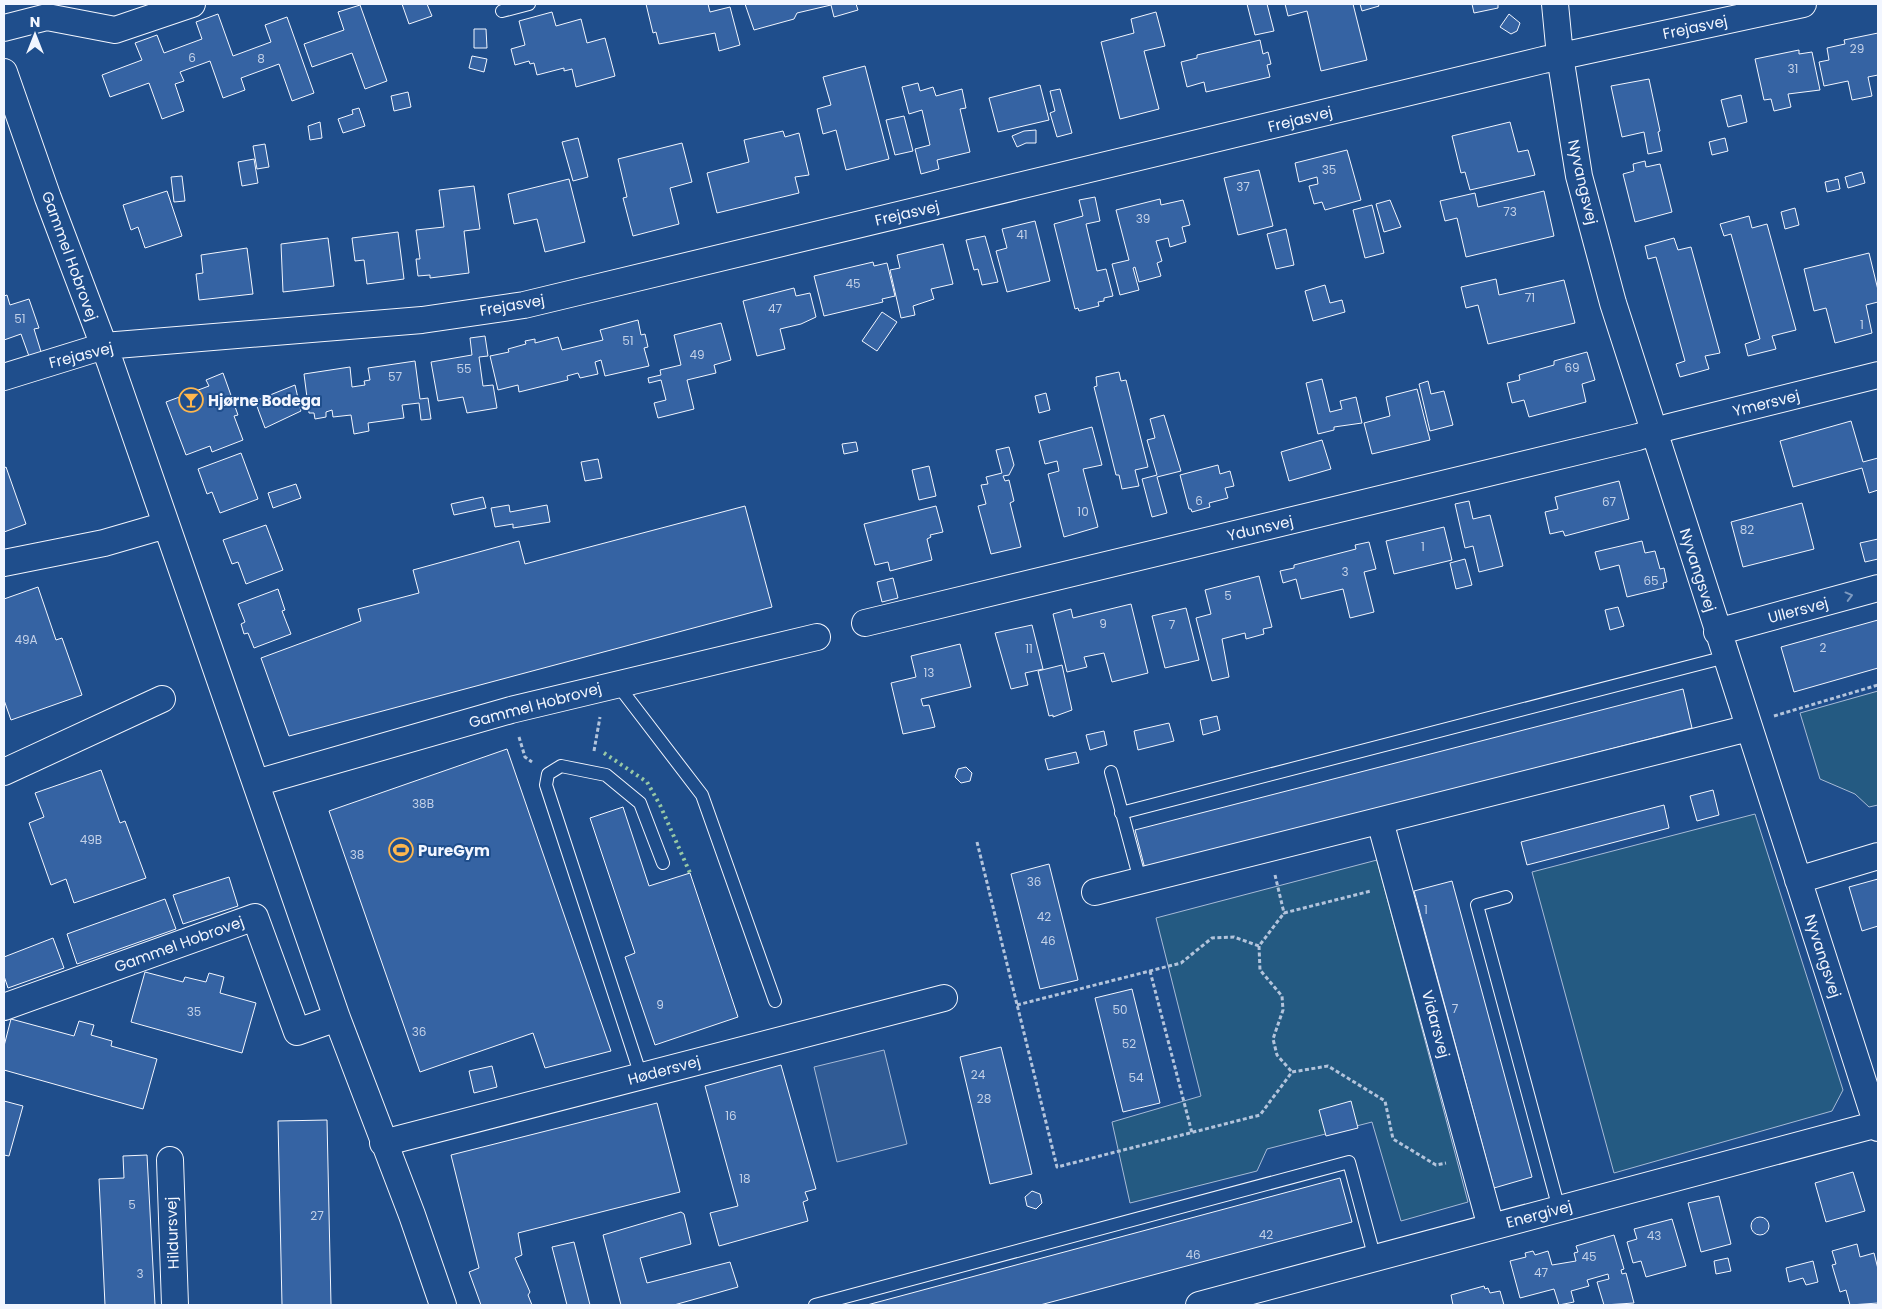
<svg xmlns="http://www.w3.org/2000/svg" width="1882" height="1309" font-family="Poppins,sans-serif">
<rect width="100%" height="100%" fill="#1f4e8c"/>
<path fill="#245a82" stroke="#a8bbd7" d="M1878,691V805L1869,807L1855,794L1820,779L1800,713Z
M1755,814L1843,1090L1832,1111L1614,1173L1532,872Z
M1377,860L1468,1202L1401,1221L1372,1122L1267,1149L1257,1171L1130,1203L1112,1122L1201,1096L1156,918Z"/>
<path fill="#305b95" stroke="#a8bbd7" d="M884,1050L907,1144L837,1162L814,1067Z"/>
<path fill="#3563a3" stroke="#f2f6ff" d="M402,4H427L432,16L409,24Z
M646,4H708L710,12L730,7L740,45L719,51L715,33L659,44L656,32L653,33Z
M745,4H856L858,10L834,17L831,5L797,13L794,19L754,30Z
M1247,4H1267L1274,31L1255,35Z
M1285,4H1353L1367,60L1321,71L1307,11L1288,16Z
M1360,4H1378L1379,6L1362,11Z
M1472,4H1498V8L1474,13Z
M360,5L387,81L365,89L352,53L312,67L304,44L344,30L338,12Z
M552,12L556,26L581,19L587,43L605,38L615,76L576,87L572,69L564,71V68L537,75L534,63L530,64L529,61L515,65L511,49L525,45L519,21Z
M1156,12L1165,46L1144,51L1159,109L1120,119L1101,42L1134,33L1131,19Z
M218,14L233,56L271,42L265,25L287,17L314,93L292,101L279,64L241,78L245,90L223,98L210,61L180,72L184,81L175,84L184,111L162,119L149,83L110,97L102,75L142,60L135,43L157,35L164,53L202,39L196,22Z
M1509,14L1520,23L1517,31L1511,34L1500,27Z
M474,29H486L487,48H474Z
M1878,33V75L1868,77L1872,96L1852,100L1848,81L1824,86L1819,62L1829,60L1827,48L1845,44L1844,40Z
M1260,40L1263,54L1268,52L1271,64L1267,65L1270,77L1206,92L1204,82L1187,87L1181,62L1197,58V55Z
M1799,50V54L1812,52L1820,90L1788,94L1791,107L1774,111L1771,99L1764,100L1755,59Z
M472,56L487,59L484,72L469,68Z
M865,66L889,159L846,170L836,130L823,134L817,109L831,105L823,77Z
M1649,79L1660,131L1658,132L1662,151L1648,154L1644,132L1622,137L1611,86Z
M918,83L920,91L933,87L936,96L962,89L966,108L960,109L970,152L937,160L939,169L921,174L915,149L930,145L922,110L909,114L902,87Z
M1040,85L1049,120L998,132L989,98Z
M1060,89L1072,133L1057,137L1050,113L1055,111L1050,91Z
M408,92L411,107L394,111L391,96Z
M1741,95L1747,122L1728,127L1721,100Z
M359,108L365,126L343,133L338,119L353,114L352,110Z
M904,116L913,151L895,155L886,120Z
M320,122L322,138L310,140L308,126Z
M1510,122L1518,152L1528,150L1535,175L1470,190L1465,172L1461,173L1452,136Z
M1036,130V143H1026L1017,147L1012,136L1024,131Z
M783,131L785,137L799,133L809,175L795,177L799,193L717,213L707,173L749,162L744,140Z
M578,138L588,177L573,181L562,142Z
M1725,138L1728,151L1712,155L1709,142Z
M682,143L692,182L670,188L679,224L633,236L623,198L627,197L618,159Z
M265,144L269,167L257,169L253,146Z
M1347,150L1361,200L1325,210L1322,202L1314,204L1309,186L1318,184L1317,177L1299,182L1295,163Z
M254,159L258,183L242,186L238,162Z
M1645,161L1646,167L1660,164L1672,212L1635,222L1623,174L1634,171L1633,164Z
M1259,170L1273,226L1238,235L1224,178Z
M1862,172L1865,183L1848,188L1845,177Z
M182,176L185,201L174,202L171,177Z
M569,179L585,242L545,252L537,219L514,224L508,194Z
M1838,179L1840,189L1827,192L1825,182Z
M474,186L480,229L464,231L469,273L430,278V275L418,276L416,259H420L416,230L444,227L439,190Z
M167,191L182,236L145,248L138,227L131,230L123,205Z
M1544,191L1554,236L1466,257L1457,218L1445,221L1440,201L1475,193L1478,207Z
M1095,197L1100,221L1086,224L1097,271L1106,269L1113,296L1104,298V301L1098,302L1099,306L1079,311L1078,308L1075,309L1054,224L1083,216L1079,200Z
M1160,199L1161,205L1183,200L1190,225L1182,227L1186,242L1170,247L1168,238L1156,241L1162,261L1157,263L1161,276L1139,282L1135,267L1133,268L1139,290L1120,295L1112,264L1129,260L1116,210Z
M1390,200L1401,227L1384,232L1376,204Z
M1372,205L1384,253L1365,258L1353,210Z
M1795,208L1799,225L1785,229L1781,212Z
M1749,216L1752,228L1767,224L1796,330L1772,336L1776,349L1748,356L1745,344L1760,339L1731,234L1724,236L1720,224Z
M1035,221L1050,281L1007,292L996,251L1007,248L1002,229Z
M1286,229L1294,265L1276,269L1267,234Z
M398,232L404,279L367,284L364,260L355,261L352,238Z
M985,236L998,282L982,285L978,269L974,270L966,240Z
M328,238L334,286L283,292L281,244Z
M1674,238L1678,250L1691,247L1720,353L1705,356L1709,369L1680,377L1676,364L1685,361L1656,257L1648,259L1645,246Z
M943,244L953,284L931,289L934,299L913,306L915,315L901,318L890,270L900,268L897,255Z
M247,248L253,294L199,300L196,274L203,273L201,255Z
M1869,253L1878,290V302L1866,305L1872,333L1835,343L1826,308L1814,311L1804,269Z
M873,262L874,266L887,263L895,296L882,299L883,302L824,316L814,276Z
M1496,279L1499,295L1564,280L1575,323L1488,344L1478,305L1466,308L1461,287Z
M1325,285L1330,303L1342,300L1345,312L1313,321L1305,291Z
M794,288L796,296L810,293L816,317L801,324L780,329L785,349L757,356L743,301Z
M7,295L10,305L29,299L39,328L34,329L42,355L30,359L21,334L4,340V296Z
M882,312L897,322L877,351L862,341Z
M638,320L641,335L645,334L648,347L644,348L649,366L605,376L601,360L595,362L598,374L580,378L578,373L567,376L568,380L519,392L518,385L498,390L490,356L509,352L508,349L526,344L525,341L535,339V343L558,337L562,350L603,340L600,330Z
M721,323L731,360L714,365L716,373L687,380L694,409L658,418L654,403L666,400L661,380L649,383L648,378L661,375L660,370L681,365L674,335Z
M485,336L488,356L479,357L483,386L493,385L497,408L467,413L463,397L438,401L431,362L472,355L470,338Z
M1587,352L1595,380L1582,384L1586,402L1529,417L1524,400L1512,403L1507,383L1520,380L1519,375L1554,365V361Z
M415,361L420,399L428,398L431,419L421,420L419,403L402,405L404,418L368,423L369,431L354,434L351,415L333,417L332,410L326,412V417L315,419L314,413H309L304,374L350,367L352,387L365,385L364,381L370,380L368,368Z
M1119,372L1121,381L1126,380L1148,467L1135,470L1139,486L1122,489L1119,475H1116L1094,387L1097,386L1096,377Z
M223,373L238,415L234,416L243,440L212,452L210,446L186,455L166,402L209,386L206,380Z
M1322,379L1330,412L1342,409L1340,401L1356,397L1362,423L1334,427V430L1318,434L1306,383Z
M1428,381L1431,394L1444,391L1453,425L1430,431L1419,384Z
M295,385L301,411L265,428L255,401Z
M1417,389L1430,440L1372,454L1364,423L1390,416L1386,397Z
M1046,393L1050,410L1039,413L1035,396Z
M1164,415L1181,471L1157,477L1167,513L1152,517L1142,479L1157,475L1147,440L1155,438L1150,419Z
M1851,421L1863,462L1878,458V490L1869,493L1862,468L1793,487L1780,441Z
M1092,427L1102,465L1083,469L1098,527L1064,537L1048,474L1059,471L1057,461L1045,464L1039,441Z
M1322,440L1331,469L1289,481L1281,452Z
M856,442L858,451L844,454L842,444Z
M1009,447L1014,465L1009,475L1003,476L1005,481L1009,480L1014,501L1010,503L1021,547L991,554L978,506L986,504L981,485L988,484L986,477L1002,473L996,450Z
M241,453L258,499L220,513L212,492L207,494L198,469Z
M598,459L602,478L585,481L581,462Z
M1218,465L1220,474L1230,471L1234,486L1225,488L1228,498L1209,503L1210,507L1192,512L1191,509H1189L1180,475Z
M929,466L936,496L919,500L912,470Z
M6,467L26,524L4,532V468Z
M1619,481L1629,519L1565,536L1563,531L1550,534L1545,512L1558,509L1555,497Z
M296,484L301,498L273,508L268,493Z
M483,497L486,508L454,515L451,504Z
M1469,501L1473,519L1490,515L1503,566L1479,572L1473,546L1465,548L1455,504Z
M1802,503L1814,549L1743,567L1731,522Z
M509,505L510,512L547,505L550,522L513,528V524L495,527L491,508Z
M745,506L772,607L289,736L261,658L361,621L358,609L419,593L413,570L519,541L525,564Z
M936,506L943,532L930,535L931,537L927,539L932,560L890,571L888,562L875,565L864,524Z
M266,525L283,570L246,584L238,562L232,564L223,540Z
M1444,527L1452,560L1394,574L1386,541Z
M1878,539V559L1865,562L1860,543Z
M1642,541L1645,553L1655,551L1660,569L1664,568L1667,582L1663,583L1664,588L1627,597L1619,565L1600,570L1595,552Z
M1369,542L1376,569L1364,572L1374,612L1350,618L1343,589L1301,599L1296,579L1283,583L1280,571L1294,568V565L1356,549L1355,545Z
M1465,559L1472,585L1456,589L1450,563Z
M1259,576L1272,627L1263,629L1264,634L1246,639L1245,633L1222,639L1229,677L1212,681L1196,618L1211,614L1205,590Z
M893,578L898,598L882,602L877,582Z
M38,587L56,640L62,638L82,695L11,720L4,700V599Z
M278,589L285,610L282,611L291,634L254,648L248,633L244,634L241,624L245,622L238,604Z
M1131,604L1148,673L1112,682L1104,653L1084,657L1087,667L1067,672L1053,614L1071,609L1073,618Z
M1618,607L1624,626L1610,630L1605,610Z
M1186,608L1199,660L1165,668L1152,616Z
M1878,620V668L1794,692L1781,647Z
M1032,625L1043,669L1025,673L1028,685L1011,689L995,633Z
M960,644L971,687L921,699L923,706L929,705L935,727L903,734L891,683L916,677L911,656Z
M1062,665L1072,710L1053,717V715L1049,716L1038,671Z
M1683,689L1692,728L1145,869L1135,830Z
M1217,716L1220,730L1203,735L1200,720Z
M1169,723L1174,741L1138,750L1134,731Z
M1104,731L1107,745L1090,750L1086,735Z
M507,749L611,1051L545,1068L533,1033L420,1072L329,811Z
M1076,752L1079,763L1048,770L1045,759Z
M966,767L972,773L970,781L961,783L955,777L958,769Z
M101,770L120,823L125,821L146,878L74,903L66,879L51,885L29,823L44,817L35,793Z
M1713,790L1719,815L1697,821L1690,796Z
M1664,805L1669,828L1527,865L1521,842Z
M623,807L649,886L690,873L738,1017L655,1045L625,957L635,953L590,818Z
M1049,864L1078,980L1040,989L1011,874Z
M229,877L238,906L183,924L173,895Z
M1878,879V926L1862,931L1849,887Z
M1452,881L1532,1177L1494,1188L1414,891Z
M165,899L176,929L77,964L67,934Z
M53,938L64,968L8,988L4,976V957Z
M145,972L183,982L185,977L206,982L209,973L224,977L220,993L256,1003L242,1053L131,1022Z
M1132,989L1160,1103L1123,1112L1095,998Z
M11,1019L74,1036L79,1021L94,1025L91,1035L112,1041L111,1046L157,1059L143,1109L4,1070V1046Z
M1001,1047L1032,1174L990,1184L960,1057Z
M781,1065L816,1189L805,1192L808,1200L803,1202L808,1221L719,1246L710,1213L738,1206L705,1086Z
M492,1066L497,1087L474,1093L469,1071Z
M4,1101L23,1106L9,1156L4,1155Z
M1351,1101L1358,1128L1326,1136L1319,1110Z
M657,1103L680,1192L518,1233L522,1255L515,1258L530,1292L528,1295L532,1305H481L469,1272L479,1268L451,1155Z
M327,1120L331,1305H282L278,1121Z
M147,1155L155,1305H105L99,1179L124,1178L123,1156Z
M1853,1172L1865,1211L1826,1222L1815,1183Z
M1340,1178L1352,1222L1040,1305H867Z
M1032,1191L1040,1194L1042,1203L1036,1209L1027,1206L1025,1197Z
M1719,1196L1731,1244L1701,1252L1688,1203Z
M681,1212L684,1214L691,1244L640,1258L647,1283L730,1262L738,1287L674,1305H621L603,1235Z
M1751 1226a9 9 0 1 1 18 0a9 9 0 1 1-18 0Z
M1672,1219L1686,1266L1646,1277L1641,1261L1633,1263L1627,1242L1637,1239L1634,1229Z
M1614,1235L1624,1269L1621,1270L1622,1274L1626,1273L1634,1303L1604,1305L1597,1282L1609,1279L1608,1274L1587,1280L1589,1286L1571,1291L1574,1302L1559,1305L1554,1289L1520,1298L1510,1261L1526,1257L1525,1253L1533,1251L1535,1255L1548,1251L1552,1265L1576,1261L1574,1253L1578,1252L1576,1246Z
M574,1242L590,1305H567L552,1247Z
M1857,1244L1860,1257L1874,1253L1878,1269V1303L1850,1305L1846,1290L1840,1292L1832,1265L1836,1264L1832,1251Z
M1728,1258L1731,1271L1716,1274L1714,1261Z
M1813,1261L1818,1282L1806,1285L1803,1278L1789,1282L1786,1268Z
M1484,1286L1485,1289L1488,1288L1490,1293L1500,1291L1504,1305H1453L1451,1295Z"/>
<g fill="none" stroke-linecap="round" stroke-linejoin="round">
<g stroke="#f2f6ff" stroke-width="14">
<path id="service" d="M502,11L529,4
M617,684L702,795L775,1001
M1111,772L1140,880
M1121,813L1726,657
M1506,897L1477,905L1559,1209
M641,1076L546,785L548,774L561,766L606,775L640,803L663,863
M815,1305L1349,1162L1375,1259"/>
</g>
<g stroke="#f2f6ff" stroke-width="28">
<path id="minor" d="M1555,4L1560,56L1579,176L1613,303L1878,1128
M4,28L47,17L115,30L192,4
M4,72L48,198L110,362L337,1018L412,1215L443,1305
M4,377L104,346L422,320L524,305L1543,60L1803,4
M4,563L104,543L166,525
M865,623L1638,437L1669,427L1878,375
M1717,632L1878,588
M4,772L162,699
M256,783L511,710L817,637
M1380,821L1491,1227
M1798,880L1878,856
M1095,892L1749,728
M4,1007L255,917L297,1032L337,1018
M383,1143L944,998
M170,1160L175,1305
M1199,1305L1878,1124"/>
</g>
<path stroke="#b3c4dc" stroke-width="3" stroke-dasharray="4 2.5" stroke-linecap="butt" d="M1774,716L1878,685
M519,737L525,757L532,762
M594,751L600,717
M977,842L1057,1167L1260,1115L1292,1072L1328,1066L1385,1101L1393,1139L1436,1165L1446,1163
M1275,875L1284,913L1371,891
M1259,946L1260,970L1282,996L1283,1010L1273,1039L1277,1055L1292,1072
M1150,971L1192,1133
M1017,1005L1181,963L1212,938L1234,937L1259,946L1284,913"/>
<use href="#service" stroke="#1f4e8c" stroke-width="12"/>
<use href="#minor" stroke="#1f4e8c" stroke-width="26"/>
<path stroke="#97c8a6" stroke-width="4" stroke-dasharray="2.5 4" stroke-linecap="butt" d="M604,753L647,782L660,805L690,873"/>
</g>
<defs><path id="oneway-chevron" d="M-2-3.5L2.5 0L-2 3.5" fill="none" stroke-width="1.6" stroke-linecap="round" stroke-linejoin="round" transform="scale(1.25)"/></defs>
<use stroke="#7e9ac0" href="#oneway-chevron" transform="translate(1849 596) rotate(-15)"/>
<defs>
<g id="bar-ring" transform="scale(1.25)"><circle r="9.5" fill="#1f4e8c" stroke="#ffb74d" stroke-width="1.5"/><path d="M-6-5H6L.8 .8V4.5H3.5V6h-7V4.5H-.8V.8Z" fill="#ffb74d"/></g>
<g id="stadium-ring" transform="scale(1.25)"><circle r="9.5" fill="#1f4e8c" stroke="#ffb74d" stroke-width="1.5"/><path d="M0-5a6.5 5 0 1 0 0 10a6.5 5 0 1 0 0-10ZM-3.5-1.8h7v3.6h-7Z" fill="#ffb74d"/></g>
</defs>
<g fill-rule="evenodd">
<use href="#bar-ring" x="191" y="400"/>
<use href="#stadium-ring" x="401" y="850"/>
</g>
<g text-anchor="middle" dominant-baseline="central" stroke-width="4" stroke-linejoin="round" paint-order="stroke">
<g font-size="12" fill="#c3d1e8">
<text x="1857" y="48">29</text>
<text x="192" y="57">6</text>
<text x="261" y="58">8</text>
<text x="1793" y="68">31</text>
<text x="1329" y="169">35</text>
<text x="1243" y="186">37</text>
<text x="1510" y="211">73</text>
<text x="1143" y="218">39</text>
<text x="1022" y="234">41</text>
<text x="853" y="283">45</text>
<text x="1530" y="297">71</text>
<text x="775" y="308">47</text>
<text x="20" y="318">51</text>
<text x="1862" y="324">1</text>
<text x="628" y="340">51</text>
<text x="697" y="354">49</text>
<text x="1572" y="367">69</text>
<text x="464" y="368">55</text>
<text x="395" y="376">57</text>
<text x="1199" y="500">6</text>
<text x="1609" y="501">67</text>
<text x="1083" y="511">10</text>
<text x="1747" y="529">82</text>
<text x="1423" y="546">1</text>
<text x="1345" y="571">3</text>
<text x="1651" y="580">65</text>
<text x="1228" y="595">5</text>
<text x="1103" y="623">9</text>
<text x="1172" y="624">7</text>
<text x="26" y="639">49A</text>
<text x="1823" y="647">2</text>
<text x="1029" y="648">11</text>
<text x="929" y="672">13</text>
<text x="423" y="803">38B</text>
<text x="91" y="839">49B</text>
<text x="357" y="854">38</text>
<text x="1034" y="881">36</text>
<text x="1426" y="909">1</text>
<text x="1044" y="916">42</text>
<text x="1048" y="940">46</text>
<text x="660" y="1004">9</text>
<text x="1455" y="1008">7</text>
<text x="1120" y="1009">50</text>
<text x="194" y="1011">35</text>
<text x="419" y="1031">36</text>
<text x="1129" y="1043">52</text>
<text x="978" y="1074">24</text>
<text x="1136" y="1077">54</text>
<text x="984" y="1098">28</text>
<text x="731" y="1115">16</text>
<text x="745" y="1178">18</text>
<text x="132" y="1204">5</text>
<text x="317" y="1215">27</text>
<text x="1266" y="1234">42</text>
<text x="1654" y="1235">43</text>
<text x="1193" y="1254">46</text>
<text x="1589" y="1256">45</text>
<text x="1541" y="1272">47</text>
<text x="140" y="1273">3</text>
</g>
<g font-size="15" fill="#f2f6ff" stroke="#1f4e8c">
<text transform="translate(1695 27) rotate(-12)">Frejasvej</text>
<text transform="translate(1300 119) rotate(-14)">Frejasvej</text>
<text transform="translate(1583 182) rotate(77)">Nyvangsvej</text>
<text transform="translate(907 213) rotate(-13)">Frejasvej</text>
<text transform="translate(70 256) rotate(70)">Gammel Hobrovej</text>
<text transform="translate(512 305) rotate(-10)">Frejasvej</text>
<text transform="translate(81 355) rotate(-14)">Frejasvej</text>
<text transform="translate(1766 403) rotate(-14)">Ymersvej</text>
<text transform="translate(1260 528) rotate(-13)">Ydunsvej</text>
<text transform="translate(1698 570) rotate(72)">Nyvangsvej</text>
<text transform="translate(1798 610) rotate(-15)">Ullersvej</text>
<text transform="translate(535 705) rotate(-15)">Gammel Hobrovej</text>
<text transform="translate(179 944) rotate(-20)">Gammel Hobrovej</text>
<text transform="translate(1823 956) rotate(72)">Nyvangsvej</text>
<text transform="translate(1436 1024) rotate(75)">Vidarsvej</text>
<text transform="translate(664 1070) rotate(-15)">Hødersvej</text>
<text transform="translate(1539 1214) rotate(-15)">Energivej</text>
<text transform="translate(172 1233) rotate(-92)">Hildursvej</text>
</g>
<g font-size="15" font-weight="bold" fill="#f2f6ff" stroke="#1f4e8c" text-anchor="start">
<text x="208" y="400">Hjørne Bodega</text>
<text x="418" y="850">PureGym</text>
</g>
</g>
<rect width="1882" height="1309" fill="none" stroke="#f2f6ff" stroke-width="10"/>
<g transform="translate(35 35)" stroke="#1f4e8c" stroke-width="4" paint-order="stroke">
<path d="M0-4L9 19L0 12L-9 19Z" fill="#f2f6ff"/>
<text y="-8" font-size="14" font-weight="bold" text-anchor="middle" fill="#f2f6ff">N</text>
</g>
</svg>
